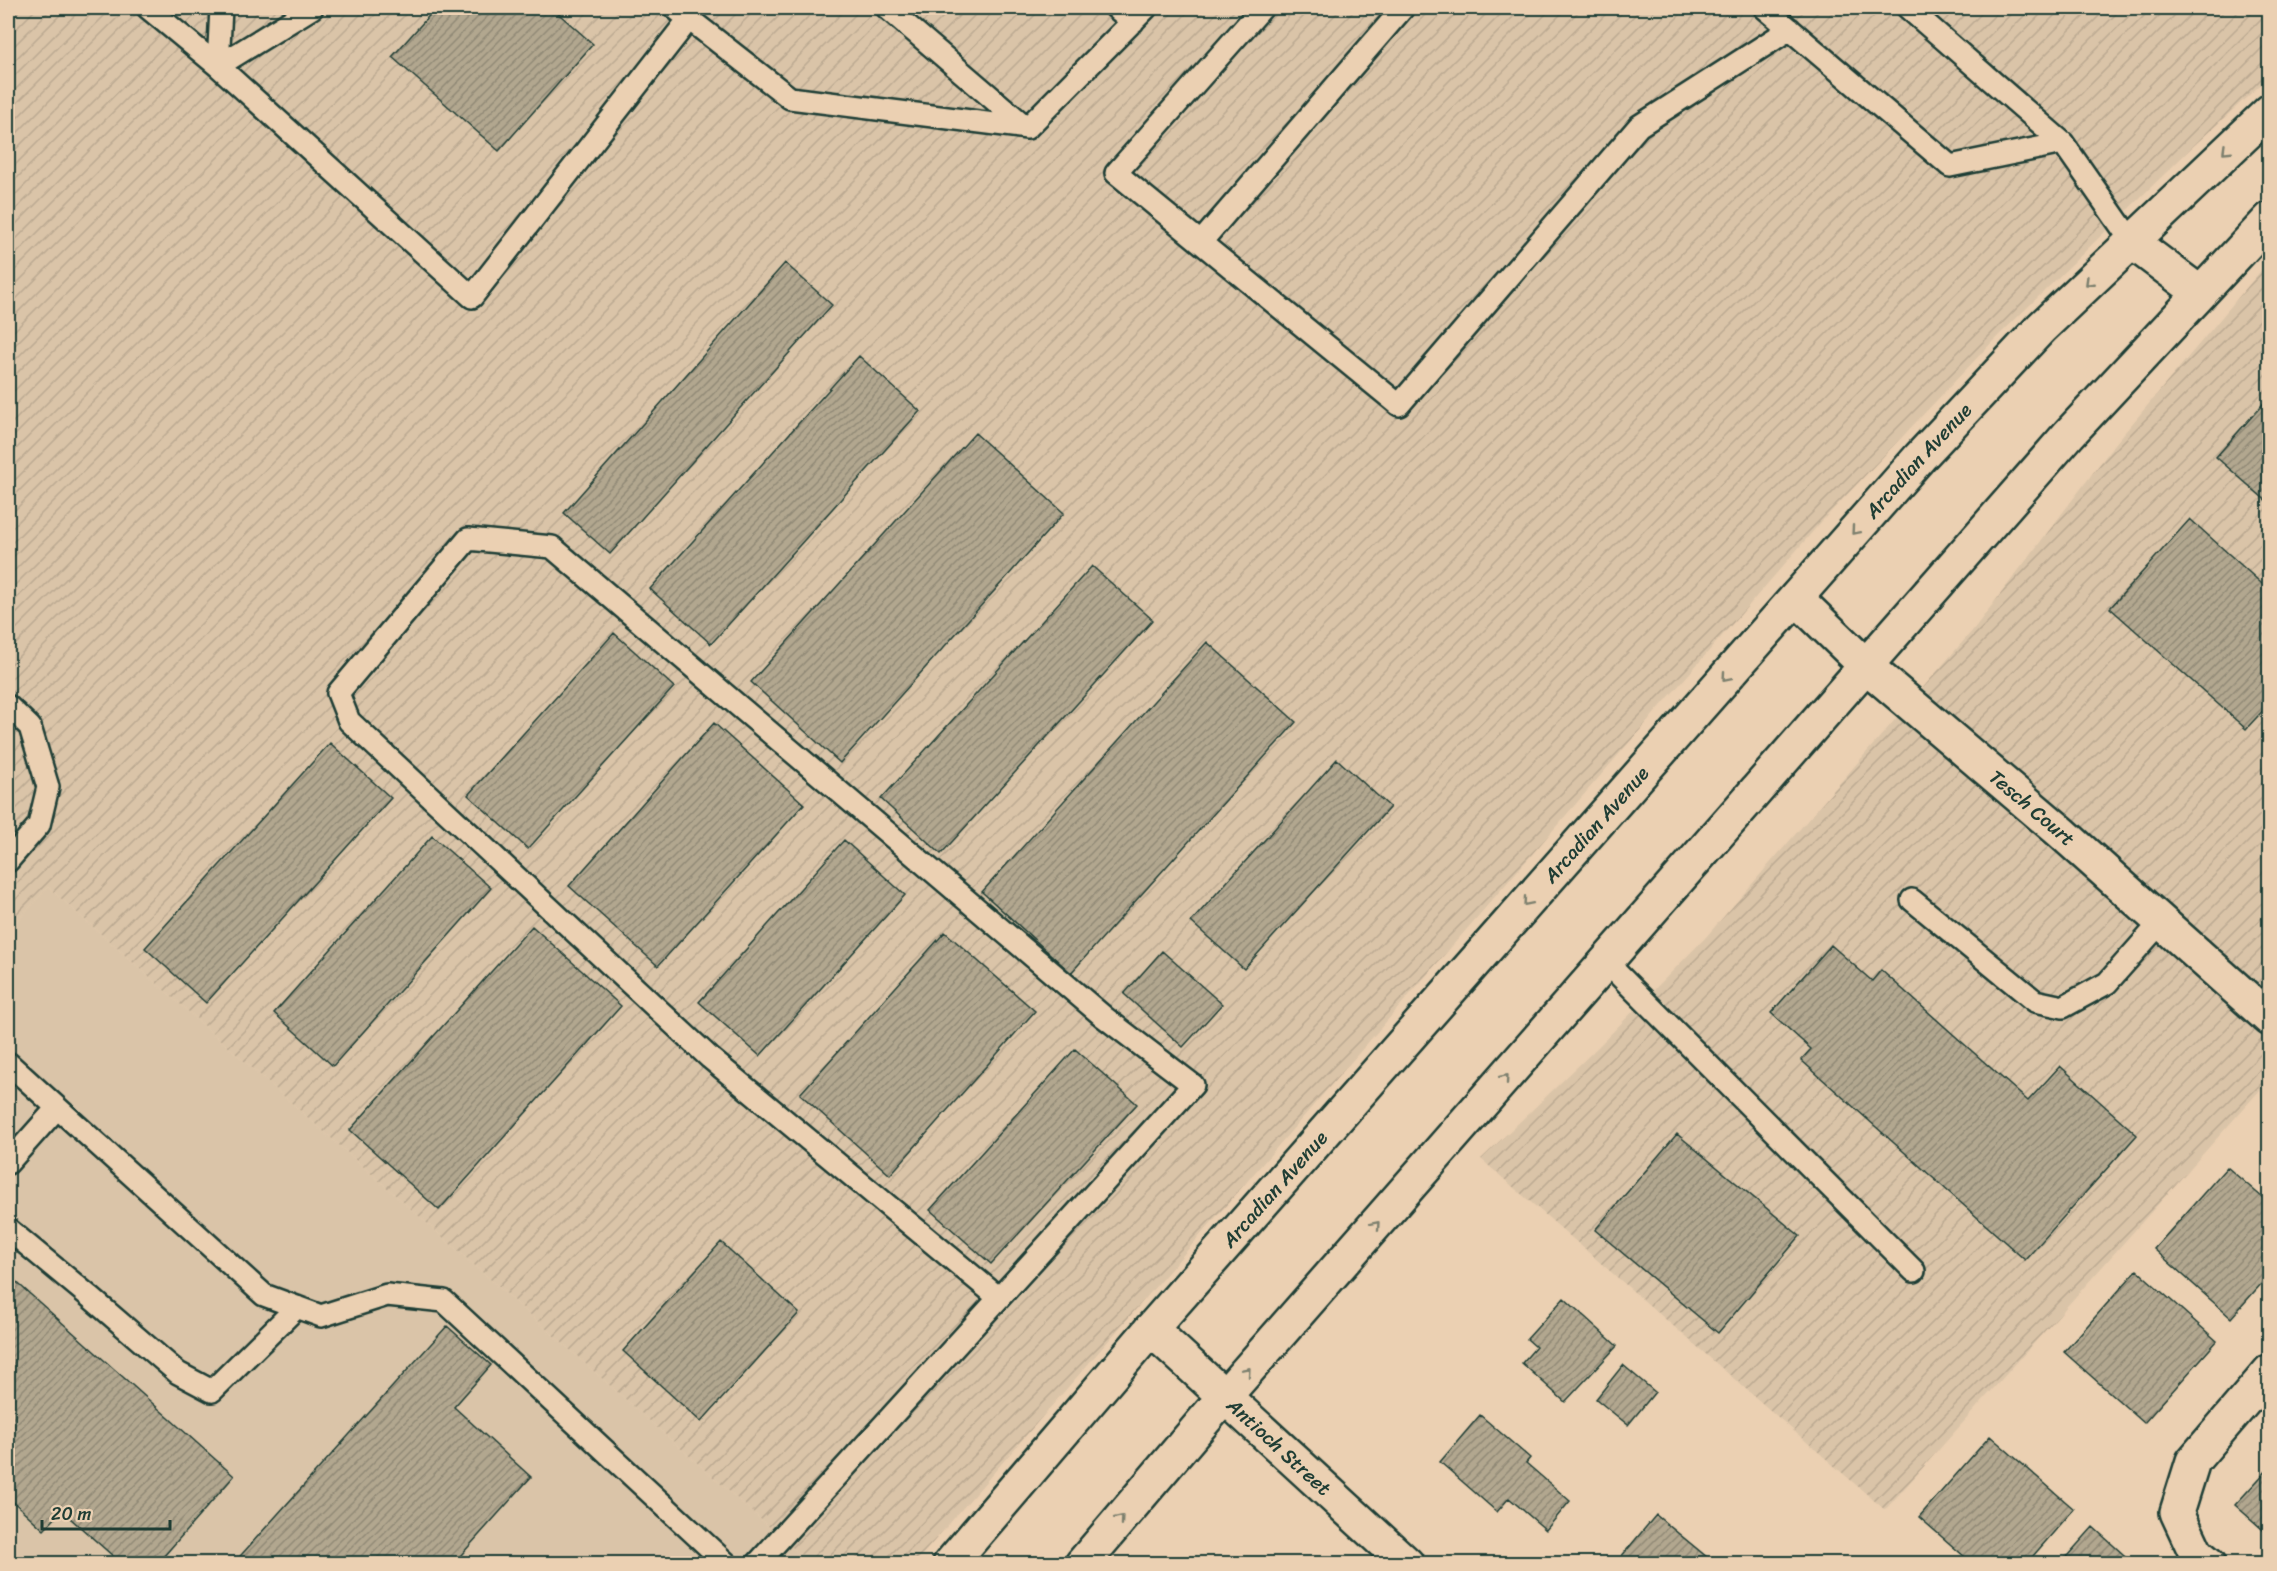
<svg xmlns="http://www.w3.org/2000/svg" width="2277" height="1571" font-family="Sriracha,sans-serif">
<defs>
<pattern id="industrial-furrows" width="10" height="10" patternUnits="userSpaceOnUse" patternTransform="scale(1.5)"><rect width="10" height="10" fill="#dac4a8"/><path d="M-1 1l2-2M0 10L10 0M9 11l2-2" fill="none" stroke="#bba991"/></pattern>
<pattern id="building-hatch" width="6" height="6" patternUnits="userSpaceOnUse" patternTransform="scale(1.5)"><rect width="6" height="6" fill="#b2a78f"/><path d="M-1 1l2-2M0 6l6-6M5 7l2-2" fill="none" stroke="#908976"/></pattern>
</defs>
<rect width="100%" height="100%" fill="#ebd0b2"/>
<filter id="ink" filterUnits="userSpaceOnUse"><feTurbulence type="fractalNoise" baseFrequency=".0167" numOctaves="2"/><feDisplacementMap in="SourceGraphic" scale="12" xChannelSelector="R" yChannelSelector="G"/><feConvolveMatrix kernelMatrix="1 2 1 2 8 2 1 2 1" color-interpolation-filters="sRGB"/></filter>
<g filter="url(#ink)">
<path fill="#dac4a8" d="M48,887L810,1563H8V931Z"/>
<path fill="url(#industrial-furrows)" d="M8,8H2269V77L2188,151L1994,340L1822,521L915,1563H810L48,887L8,931Z
M2269,261V1080L1885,1510L1481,1159L1599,1046L1706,937L1973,630L2115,444Z"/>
<path fill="url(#building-hatch)" stroke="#1f3d34" stroke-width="1.5" d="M436,8H552L593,44L499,151L392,57Z
M785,263L832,305L610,554L564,513Z
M859,356L920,411L711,644L650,589Z
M2270,396V504L2216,457Z
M975,433L1064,513L840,763L751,682Z
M2190,519L2270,591V703L2246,729L2110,608Z
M1092,566L1153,620L941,854L881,799Z
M614,633L674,687L528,849L468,795Z
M1207,642L1296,722L1071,973L982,892Z
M714,723L804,804L658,966L569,886Z
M330,743L391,798L206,1003L145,948Z
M1337,759L1390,807L1244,969L1191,922Z
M432,836L491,888L333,1066L274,1013Z
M844,840L905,895L760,1056L699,1002Z
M532,926L621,1006L439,1210L350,1130Z
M945,932L1035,1011L890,1175L800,1094Z
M1831,945L1872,981L1881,970L2028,1101L2060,1066L2137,1135L2025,1260L1801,1060L1811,1049L1771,1013Z
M1162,951L1222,1004L1183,1047L1124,994Z
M1075,1049L1137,1104L991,1264L930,1210Z
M1677,1134L1800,1236L1718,1333L1595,1230Z
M2227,1167L2270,1204V1274L2231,1318L2154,1249Z
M721,1242L799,1313L701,1422L623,1351Z
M2137,1270L2217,1341L2144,1423L2064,1352Z
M12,1278L234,1476L157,1564H122L62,1511L44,1530L8,1497V1283Z
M1564,1298L1617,1346L1565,1402L1522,1363L1536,1347L1527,1339Z
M447,1326L491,1365L454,1407L531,1477L453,1564H233Z
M1623,1365L1655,1392L1628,1425L1596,1399Z
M1480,1415L1530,1458L1526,1463L1570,1501L1546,1530L1509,1498L1497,1512L1440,1462Z
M1990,1436L2074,1509L2026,1564H1973L1919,1517Z
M2270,1467V1536L2235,1505Z
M1656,1515L1708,1558L1704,1564H1615Z
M2093,1527L2134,1564H2060Z"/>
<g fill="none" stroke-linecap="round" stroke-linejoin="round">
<g stroke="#1f3d34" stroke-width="26">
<path id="lane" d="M148,8L218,66L472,297L689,19
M221,8L218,66L312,8
M675,8L790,98L1027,128L1146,8
M887,8L1027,128
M1116,8L1133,22
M1262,8L1116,173L1399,405L1639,126L1790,29
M1765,8L1950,166L2063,143
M1908,8L2063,143L2132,242
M1201,242L1403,8
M8,706L30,727L48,787L39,825L8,861
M1912,900L2035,1001L2063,1007L2107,983L2161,922
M1606,962L1914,1271
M8,1063L264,1295L321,1316L387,1295L444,1301L727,1564
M8,1163L57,1108
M8,1229L90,1297L178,1373L212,1391L297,1307
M757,1564L1193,1085L1104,1017L552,547L468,539L338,693L349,721L710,1058L999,1298"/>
</g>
<g stroke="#1f3d34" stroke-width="38">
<g id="street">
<path id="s1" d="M1796,598L1866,666L2061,832L2270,1019"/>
<path id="s2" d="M1151,1329L1407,1564"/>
<path d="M2209,1564L2196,1553L2177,1512L2193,1461L2270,1371"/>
</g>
</g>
<g stroke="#1f3d34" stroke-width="38">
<g id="secondary">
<path d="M2132,242L2200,293"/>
<path id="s3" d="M950,1564L1151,1329L1920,457L2041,328L2270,111"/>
<path d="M1082,1564L1225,1396L2069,434L2270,219"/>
</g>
</g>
<use href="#lane" stroke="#ebd0b2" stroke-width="21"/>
<use href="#street" stroke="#ebd0b2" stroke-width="33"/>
<use href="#secondary" stroke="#ebd0b2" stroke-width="33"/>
</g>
<defs><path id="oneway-chevron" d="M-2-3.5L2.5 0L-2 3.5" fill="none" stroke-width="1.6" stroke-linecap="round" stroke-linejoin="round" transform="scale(1.5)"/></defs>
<g stroke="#7b7f6d">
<use href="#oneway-chevron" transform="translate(2226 150) rotate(136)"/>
<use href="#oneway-chevron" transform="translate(2089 282) rotate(136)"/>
<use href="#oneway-chevron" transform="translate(1855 531) rotate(131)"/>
<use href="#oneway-chevron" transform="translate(1726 677) rotate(131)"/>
<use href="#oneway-chevron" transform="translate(1527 902) rotate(131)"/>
<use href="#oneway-chevron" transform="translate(1505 1078) rotate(-49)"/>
<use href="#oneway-chevron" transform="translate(1376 1225) rotate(-49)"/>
<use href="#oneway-chevron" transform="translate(1247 1371) rotate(-49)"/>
<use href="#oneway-chevron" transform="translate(1120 1519) rotate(-49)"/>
</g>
</g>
<g text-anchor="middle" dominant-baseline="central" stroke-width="4.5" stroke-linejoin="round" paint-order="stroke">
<g font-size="20" fill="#1f3d34" stroke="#ebd0b2">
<text stroke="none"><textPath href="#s3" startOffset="1468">Arcadian Avenue</textPath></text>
<text stroke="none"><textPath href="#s1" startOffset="316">Tesch Court</textPath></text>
<text stroke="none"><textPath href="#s3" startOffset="982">Arcadian Avenue</textPath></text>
<text stroke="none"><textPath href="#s3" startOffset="496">Arcadian Avenue</textPath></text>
<text stroke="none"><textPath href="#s2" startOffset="174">Antioch Street</textPath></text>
</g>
</g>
<rect width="2277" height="1571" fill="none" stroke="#ebd0b2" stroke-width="30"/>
<rect x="15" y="15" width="2247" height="1541" fill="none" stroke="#1f3d34" stroke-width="2" filter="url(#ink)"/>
<path d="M42 1520v9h128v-9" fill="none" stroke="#1f3d34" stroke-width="3"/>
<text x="51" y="1520" font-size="18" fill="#1f3d34" stroke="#ebd0b2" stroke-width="4.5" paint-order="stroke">20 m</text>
</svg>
